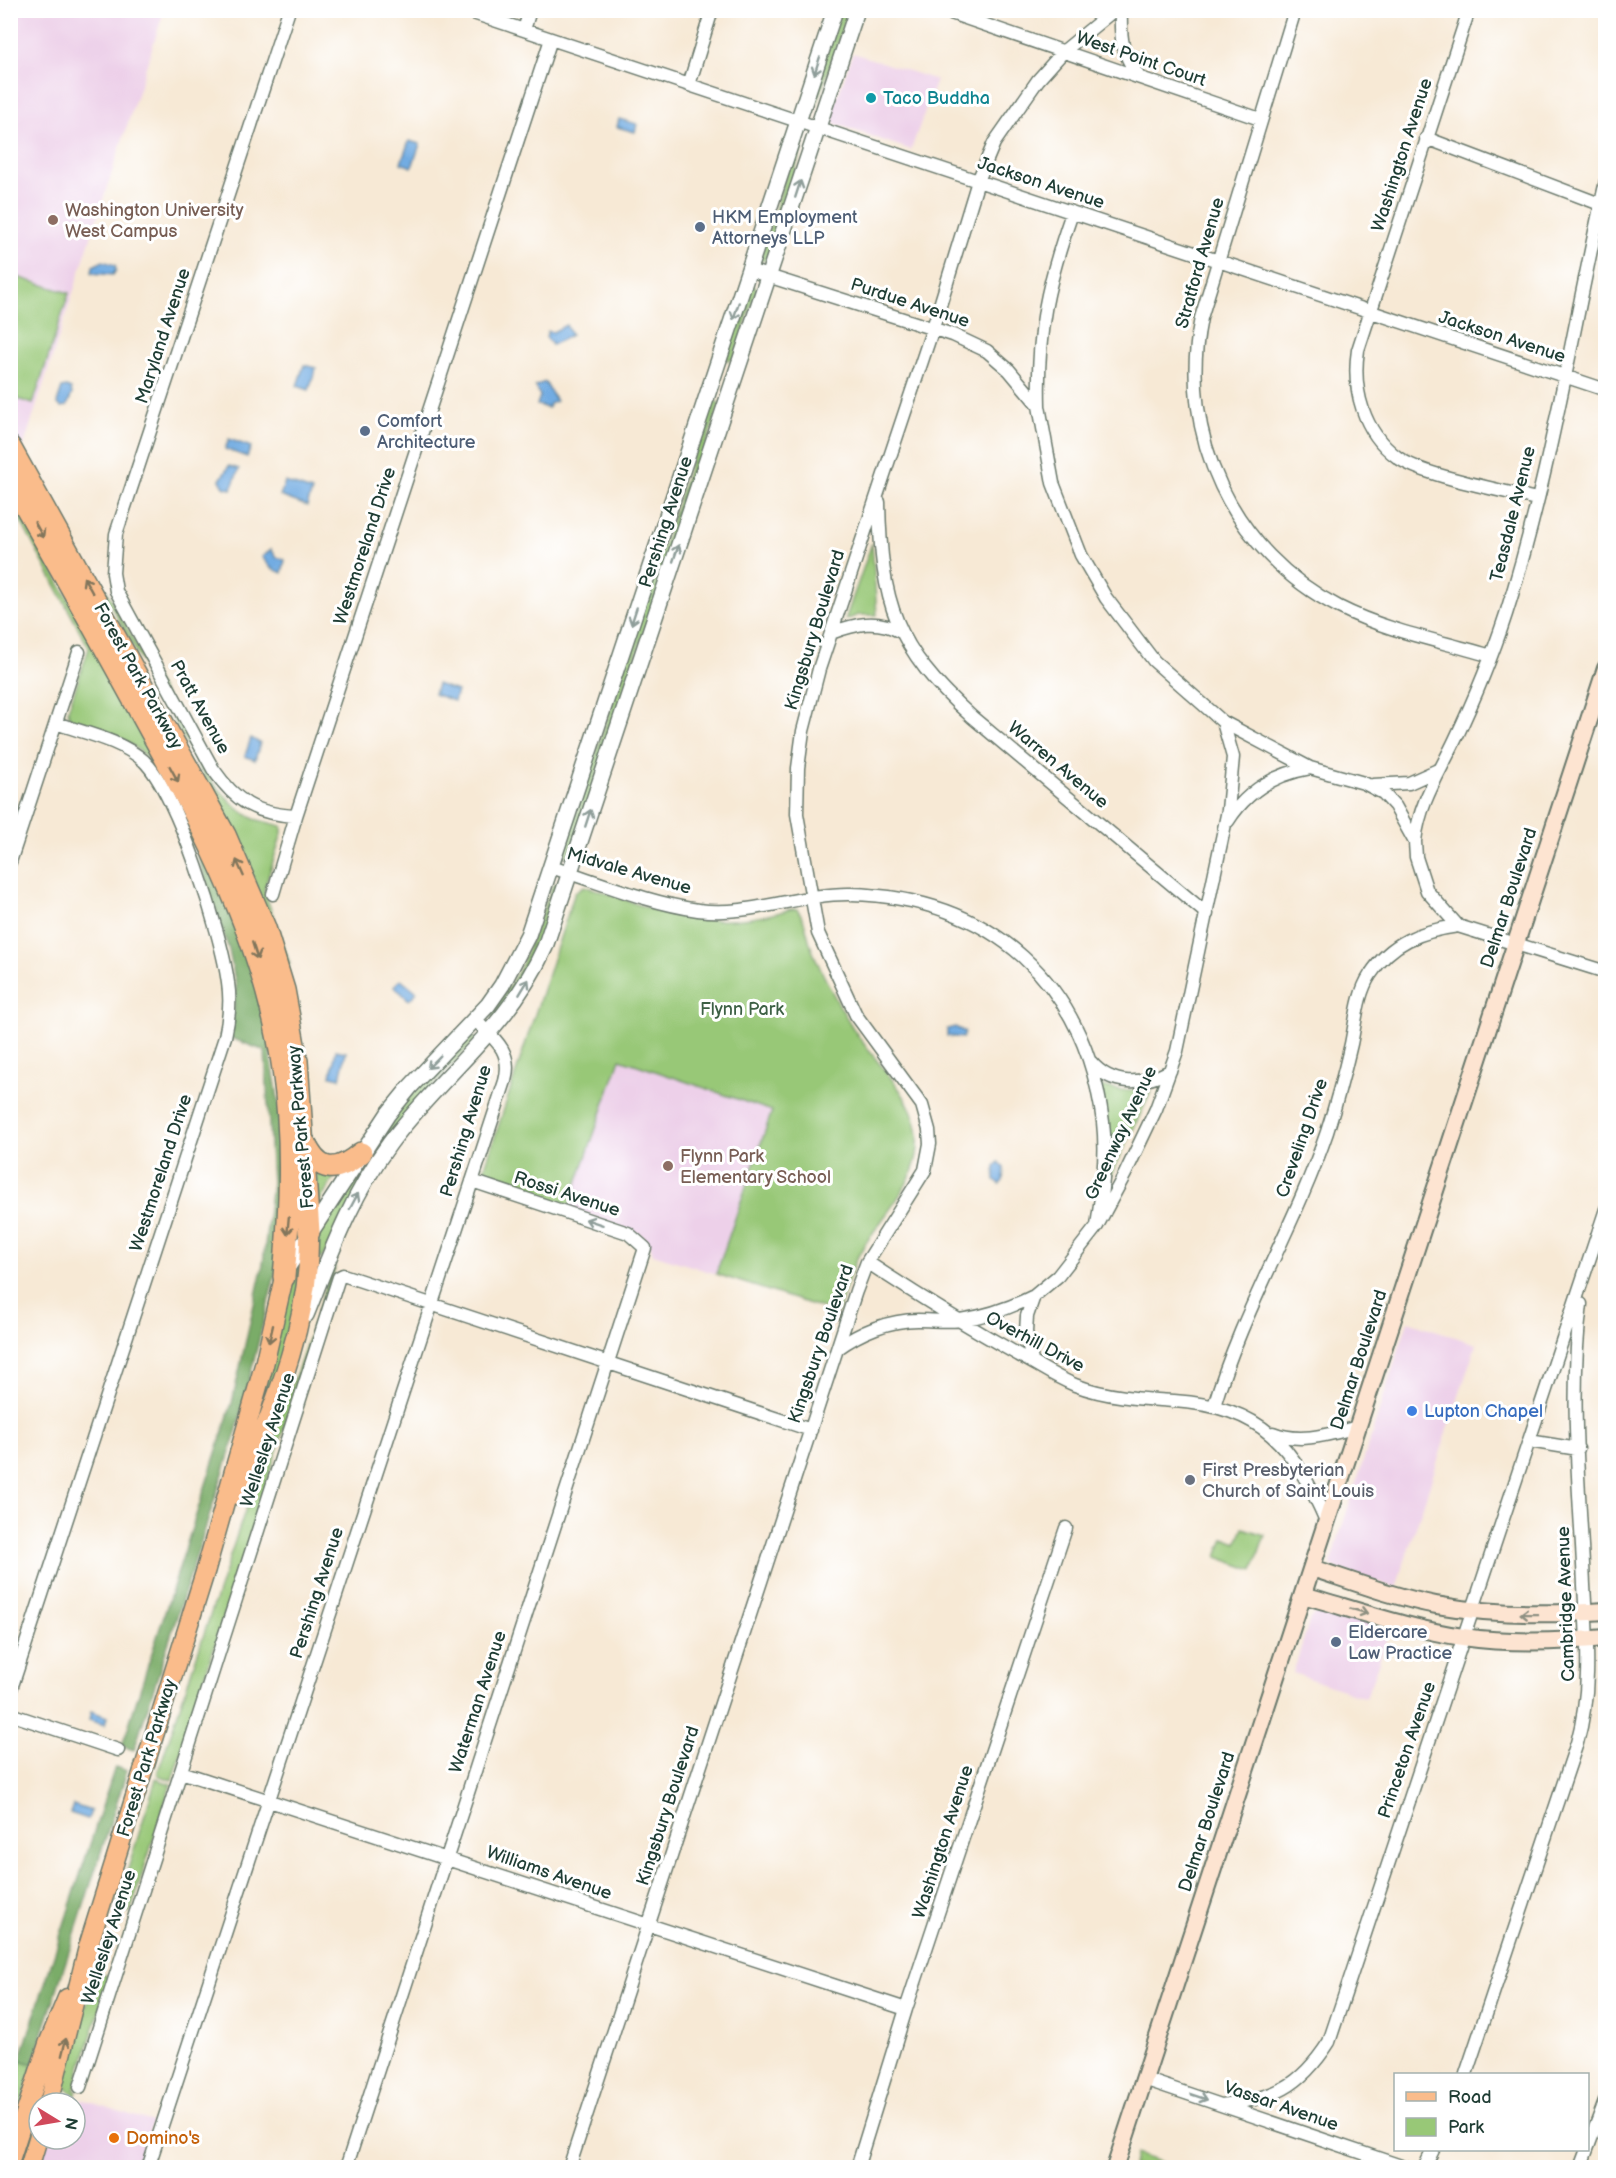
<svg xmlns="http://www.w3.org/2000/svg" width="1616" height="2178" font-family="'Balsamiq Sans',sans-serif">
<rect width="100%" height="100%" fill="#fff"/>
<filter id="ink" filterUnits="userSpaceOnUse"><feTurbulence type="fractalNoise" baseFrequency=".0167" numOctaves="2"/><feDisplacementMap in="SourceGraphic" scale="12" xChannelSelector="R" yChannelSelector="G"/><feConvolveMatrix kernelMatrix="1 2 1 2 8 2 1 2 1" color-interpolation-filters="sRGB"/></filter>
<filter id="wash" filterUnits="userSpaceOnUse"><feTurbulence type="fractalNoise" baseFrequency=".008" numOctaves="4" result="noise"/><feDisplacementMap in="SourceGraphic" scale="24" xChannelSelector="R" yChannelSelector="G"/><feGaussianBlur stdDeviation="1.35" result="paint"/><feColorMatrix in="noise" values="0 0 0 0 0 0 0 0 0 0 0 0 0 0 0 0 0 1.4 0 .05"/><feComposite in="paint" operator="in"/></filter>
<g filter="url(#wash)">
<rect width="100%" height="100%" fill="#f7e9d5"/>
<path fill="#edd0e9" d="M10,11H164L22,451L10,430Z
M853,53L936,80L911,150L833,123L831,115Z
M620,1059L773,1112L716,1274L653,1254L649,1243L640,1234L568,1209Z
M1408,1321L1476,1344L1396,1588L1332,1567L1331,1561Z
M1325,1609L1391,1627L1366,1698L1293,1673L1309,1622L1314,1615Z
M61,2092L152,2122L138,2167L37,2168L45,2139H75V2103H57Z"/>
<path fill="#98c877" stroke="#5c8256" stroke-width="1.5" d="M841,11H848L817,104L812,107L809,106Z
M796,142L803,145L766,260L762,261L760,259Z
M11,275L69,293L33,404L11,397Z
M750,285L757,288L734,358L728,361L726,358Z
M711,400L720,403L569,857H566L564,852Z
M10,493L197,833L191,837C173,798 160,757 119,738C103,731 86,728 70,721L68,710L89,648L11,503Z
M872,543L877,615H859L845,620Z
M107,591L213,783L238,809L254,819L282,826V833L264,890L290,964H283L239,841L104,593Z
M557,883L559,884L535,958L494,1020L491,1013L520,969L553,885Z
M584,886C605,891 625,900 645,907C693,924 743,924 791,909H797C807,921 807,938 813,952C823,976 837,1002 851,1025C869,1056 900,1081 913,1115C934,1169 887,1208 862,1249C850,1269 845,1292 838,1313L716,1274L772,1111L620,1059L568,1209L484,1181L482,1176L575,892Z
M471,1037L477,1038L415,1105L321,1259H319L318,1230L369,1152L407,1100Z
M1101,1086L1120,1090L1151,1092L1107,1185Z
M316,1171L334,1177L319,1203L317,1202Z
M302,1256L296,1319L246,1457L281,1320L296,1266Z
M332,1267L335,1268L172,1780L157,1775L249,1499L301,1361Z
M1243,1528L1265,1535L1253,1570L1217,1557L1224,1538L1237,1543Z
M156,1779L171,1784L130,1913L123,1911L124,1906L117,1904Z
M99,1974L110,1977L74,2090L77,2091L75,2097L64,2084V2079L95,1975Z
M20,2060L33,2064L11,2138V2090Z
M1136,2154L1174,2167H1132Z"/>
<path fill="#7aac68" stroke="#4c744e" stroke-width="1.5" d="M197,833L260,988L283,1129L277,1267L236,1433L134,1750L122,1746L232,1403L263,1264L272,1182L265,1051L231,1038L236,985L229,950L191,837Z
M115,1767L127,1771L33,2064L20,2060Z"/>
<path fill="#72ace2" stroke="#48748b" stroke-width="1.5" d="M619,119L637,124L635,132L617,127Z
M409,141L420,144L412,167L401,163Z
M103,261L115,265L116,270L113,275L92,273L93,266Z
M566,325L571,335L552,345L546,337L548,331L553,332Z
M304,365L316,368L309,390L297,386Z
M545,382L556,401L550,404L548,408L537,405L540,396L535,386Z
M66,387L71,389L72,394L67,406L61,407L57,403L62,388Z
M229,439L251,447L247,457L225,449Z
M229,466L239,469L231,489L224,487L220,480Z
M285,482L312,491L307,506L280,496Z
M271,549L276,557L285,560L282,573L271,568L262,557Z
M437,684L457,691L454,701L434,694Z
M251,738L260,743L255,760L245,756Z
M401,979L417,992L409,1000L394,986Z
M955,1027L965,1032L963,1038L947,1036V1029Z
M336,1050L346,1052L340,1078L331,1076Z
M999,1162L1004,1167L1003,1181L1000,1184L995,1180V1166Z
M91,1711L107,1717L105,1725L89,1720Z
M73,1805L91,1811L88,1819L70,1813Z"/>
</g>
<g filter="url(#ink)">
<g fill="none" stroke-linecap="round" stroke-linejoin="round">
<g stroke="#6b796c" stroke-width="15">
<path id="minor" d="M289,10L116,534L113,573L116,591L213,769C236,802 255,814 296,816
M464,10L1606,390
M942,10L1260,119
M1121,10C1120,40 1122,53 1139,77
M1295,10L1201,318C1177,435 1233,553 1339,607C1386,631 1441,641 1491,656
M1469,10L1358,350C1352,389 1363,432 1397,457C1422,476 1502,490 1536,499
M524,30L530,10
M689,85L712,10
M1426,138L1600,204
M749,270L953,335L987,351L1009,370L1039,406L1053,483L1081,555L1106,598L1154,661L1223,722L1310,768L1364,783L1383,793L1395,806L1415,842L1416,857L1427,891L1458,926L1606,972
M1039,406C1037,329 1047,285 1072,213
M879,502C881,603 895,648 972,717L1207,914
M831,633C855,624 877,618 901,632
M1373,785L1409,783L1440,769
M1228,821C1247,791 1275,774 1310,768
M1415,841C1419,803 1439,774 1455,740C1474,700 1492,657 1506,614C1551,473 1573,325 1606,181
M10,862L79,652
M551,867C599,882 648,903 698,910C751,917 799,893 851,894C992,898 1085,982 1103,1122C1107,1157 1102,1192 1097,1226
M273,894L296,816L551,39
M1091,1062C1112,1087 1143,1085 1170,1071
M867,1262C917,1295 967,1326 1019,1355C1038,1365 1055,1377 1075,1385C1106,1397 1141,1399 1174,1401C1263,1407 1293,1445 1327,1523
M837,1349C860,1332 889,1320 918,1320C932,1320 946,1322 960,1320C987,1316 1010,1308 1034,1296
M1032,1361L1026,1332L1027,1316L1034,1296L1058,1276L1097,1226L1125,1174L1156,1109L1177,1051L1228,810L1233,757L1223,722
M1214,1406C1242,1311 1295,1226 1327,1132C1336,1104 1344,1074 1351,1044C1356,1021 1357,995 1370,975C1391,942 1421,931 1458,926
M1273,1433C1301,1444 1330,1434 1358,1427
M1529,1441L1578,1449
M10,1692L225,1037C229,1019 231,1002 228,983C222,935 177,793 144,761C121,740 84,733 56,723
M10,1714L118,1750
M181,1772L906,2009
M1466,2074L1577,1743C1592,1690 1587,1639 1584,1585C1580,1492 1569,1396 1581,1304
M1144,2079L1407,2168
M80,2087L339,1277L343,1275L811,1430
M1222,2105C1275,2097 1299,2089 1329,2042L1606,1209
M148,2168L505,1081C513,1052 495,1039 476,1021
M346,2168L645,1248L628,1233L472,1181
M569,2168L856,1291L867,1262L925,1170L930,1144L929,1130L922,1105L856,1015L818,933L797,814L798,768L803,731L819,669L933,328L978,181L994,143L1038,80L1064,51L1114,10
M857,2168L906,2009L1066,1528
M1424,2168L1433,2150
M1580,2168L1606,2099"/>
</g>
<g stroke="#6b796c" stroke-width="18">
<path id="tertiary" d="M288,1267L388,1114L410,1087L488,1005L502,985L528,935L835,10
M306,1315C330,1255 351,1196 390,1143C443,1072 507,1031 545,947L857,10"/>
</g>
<g stroke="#6b796c" stroke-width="20">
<path id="secondary" d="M1312,1568C1352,1581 1394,1597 1436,1605C1492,1615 1548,1615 1606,1611
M1303,1595C1356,1610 1409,1629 1463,1637C1510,1644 1559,1642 1606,1638
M1115,2168L1606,668"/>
</g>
<g stroke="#6b796c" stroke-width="21">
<path id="primary" d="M237,1495C272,1410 311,1325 309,1232
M49,2103L88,1947L206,1569L264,1365L284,1277
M10,2160L48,2044L67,1998
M29,2168L39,2135"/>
</g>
<g stroke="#6b796c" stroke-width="24">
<path id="motorway" d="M10,447L225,835L265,928L284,990L297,1061L309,1232
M10,479C56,560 101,640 145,721C206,832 265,942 283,1069C293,1139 290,1207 284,1277
M305,1143C319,1174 337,1173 361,1153"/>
</g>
<use href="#minor" stroke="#fff" stroke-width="12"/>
<use href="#tertiary" stroke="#fff" stroke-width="15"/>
<use href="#secondary" stroke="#fde4d1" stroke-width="16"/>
<use href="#primary" stroke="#fabc8b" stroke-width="18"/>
<use href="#motorway" stroke="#fabc8b" stroke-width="21"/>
</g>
<defs><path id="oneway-shaft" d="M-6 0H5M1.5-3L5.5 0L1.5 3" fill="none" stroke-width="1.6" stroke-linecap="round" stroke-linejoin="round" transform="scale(1.5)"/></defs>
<g stroke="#8f9e9a">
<use href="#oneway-shaft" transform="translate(817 66) rotate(108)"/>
<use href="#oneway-shaft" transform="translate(798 189) rotate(-72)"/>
<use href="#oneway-shaft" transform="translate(736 311) rotate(108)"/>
<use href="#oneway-shaft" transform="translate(676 553) rotate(-71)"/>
<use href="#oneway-shaft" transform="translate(634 616) rotate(108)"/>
<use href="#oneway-shaft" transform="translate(588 818) rotate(-72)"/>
<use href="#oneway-shaft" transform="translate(524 987) rotate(-59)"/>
<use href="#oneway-shaft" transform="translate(434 1062) rotate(135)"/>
<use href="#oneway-shaft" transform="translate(354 1201) rotate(-62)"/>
<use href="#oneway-shaft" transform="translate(594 1222) rotate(-162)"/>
<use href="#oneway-shaft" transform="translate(1199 2097) rotate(19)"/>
</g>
<g stroke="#82765b">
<use href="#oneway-shaft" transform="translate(39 530) rotate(61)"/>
<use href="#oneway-shaft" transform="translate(88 585) rotate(-119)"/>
<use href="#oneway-shaft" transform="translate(174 774) rotate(61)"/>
<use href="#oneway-shaft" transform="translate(240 868) rotate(-114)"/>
<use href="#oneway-shaft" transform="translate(255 951) rotate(72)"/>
<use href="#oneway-shaft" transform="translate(288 1226) rotate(95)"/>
<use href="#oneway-shaft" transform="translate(271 1334) rotate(103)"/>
<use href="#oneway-shaft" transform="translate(64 2047) rotate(-76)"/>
</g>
<g stroke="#8e9082">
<use href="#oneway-shaft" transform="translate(1359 1611) rotate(16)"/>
<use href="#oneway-shaft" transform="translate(1529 1614) rotate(-179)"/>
</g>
</g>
<circle fill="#0f9aa8" stroke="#fff" stroke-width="2" cx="871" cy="98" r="6"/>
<g fill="#8d6e63" stroke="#fff" stroke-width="2">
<circle cx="53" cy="220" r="6"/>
<circle cx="668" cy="1166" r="6"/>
</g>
<g fill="#5c6f8a" stroke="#fff" stroke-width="2">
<circle cx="700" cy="227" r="6"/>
<circle cx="365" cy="431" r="6"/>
<circle cx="1336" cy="1642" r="6"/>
</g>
<circle fill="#3f7fe0" stroke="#fff" stroke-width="2" cx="1412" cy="1411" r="6"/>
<circle fill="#6b7280" stroke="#fff" stroke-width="2" cx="1190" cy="1480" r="6"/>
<circle fill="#e8710a" stroke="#fff" stroke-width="2" cx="114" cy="2138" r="6"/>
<g text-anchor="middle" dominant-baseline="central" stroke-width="6" stroke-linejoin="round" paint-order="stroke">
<g font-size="18" fill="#1f3d34" stroke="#fff">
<text transform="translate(1141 59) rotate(19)">West Point Court</text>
<text transform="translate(1402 155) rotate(-72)">Washington Avenue</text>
<text transform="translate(1041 183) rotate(18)">Jackson Avenue</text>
<text transform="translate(1200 263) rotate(-74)">Stratford Avenue</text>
<text transform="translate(910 303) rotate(18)">Purdue Avenue</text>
<text transform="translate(163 336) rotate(-72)">Maryland Avenue</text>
<text transform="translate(1502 337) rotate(18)">Jackson Avenue</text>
<text transform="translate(1513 514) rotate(-76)">Teasdale Avenue</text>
<text transform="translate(666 522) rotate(-72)">Pershing Avenue</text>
<text transform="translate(365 546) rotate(-72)">Westmoreland Drive</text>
<text transform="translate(815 630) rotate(-73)">Kingsbury Boulevard</text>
<text transform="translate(138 676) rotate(61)">Forest Park Parkway</text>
<text transform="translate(200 707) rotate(61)">Pratt Avenue</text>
<text transform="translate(1058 765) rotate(40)">Warren Avenue</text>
<text transform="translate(629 871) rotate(16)">Midvale Avenue</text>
<text transform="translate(1509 898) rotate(-72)">Delmar Boulevard</text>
<text transform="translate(301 1127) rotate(-95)">Forest Park Parkway</text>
<text transform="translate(466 1131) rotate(-73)">Pershing Avenue</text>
<text transform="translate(1121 1133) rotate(-65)">Greenway Avenue</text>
<text transform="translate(1302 1138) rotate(-71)">Creveling Drive</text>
<text transform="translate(161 1173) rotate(-72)">Westmoreland Drive</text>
<text transform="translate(567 1194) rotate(18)">Rossi Avenue</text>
<text transform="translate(1035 1342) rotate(28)">Overhill Drive</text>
<text transform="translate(821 1344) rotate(-71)">Kingsbury Boulevard</text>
<text transform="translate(1359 1360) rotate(-72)">Delmar Boulevard</text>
<text transform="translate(268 1440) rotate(-72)">Wellesley Avenue</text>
<text transform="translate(317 1593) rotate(-72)">Pershing Avenue</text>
<text transform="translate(1566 1604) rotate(-92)">Cambridge Avenue</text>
<text transform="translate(478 1702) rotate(-72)">Waterman Avenue</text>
<text transform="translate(1407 1750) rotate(-71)">Princeton Avenue</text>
<text transform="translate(147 1758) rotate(-73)">Forest Park Parkway</text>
<text transform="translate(668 1806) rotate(-72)">Kingsbury Boulevard</text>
<text transform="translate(1207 1822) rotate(-72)">Delmar Boulevard</text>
<text transform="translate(943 1842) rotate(-72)">Washington Avenue</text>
<text transform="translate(549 1873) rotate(19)">Williams Avenue</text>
<text transform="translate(109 1937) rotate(-72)">Wellesley Avenue</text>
<text transform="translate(1281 2106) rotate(19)">Vassar Avenue</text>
</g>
<g font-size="18" fill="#0d838f" stroke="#fff" text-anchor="start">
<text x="883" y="98">Taco Buddha</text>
</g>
<g font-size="18" fill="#785e54" stroke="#fff" text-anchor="start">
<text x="65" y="210">Washington University<tspan x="65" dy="21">West Campus</tspan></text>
<text x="680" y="1156">Flynn Park<tspan x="680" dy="21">Elementary School</tspan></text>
</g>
<g font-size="18" fill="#4e5e75" stroke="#fff" text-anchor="start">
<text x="712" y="217">HKM Employment<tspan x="712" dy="21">Attorneys LLP</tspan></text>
<text x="377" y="421">Comfort<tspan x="377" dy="21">Architecture</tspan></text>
<text x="1348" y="1632">Eldercare<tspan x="1348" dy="21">Law Practice</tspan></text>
</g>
<g font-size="18" fill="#3d6045" stroke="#fff">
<text x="742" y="1009">Flynn Park</text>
</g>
<g font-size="18" fill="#366cbe" stroke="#fff" text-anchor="start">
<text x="1424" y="1411">Lupton Chapel</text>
</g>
<g font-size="18" fill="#5b616d" stroke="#fff" text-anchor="start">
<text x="1202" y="1470">First Presbyterian<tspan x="1202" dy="21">Church of Saint Louis</tspan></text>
</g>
<g font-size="18" fill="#c56008" stroke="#fff" text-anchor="start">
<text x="126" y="2138">Domino's</text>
</g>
</g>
<rect width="1616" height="2178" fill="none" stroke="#fff" stroke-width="36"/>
<rect x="1394" y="2073" width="195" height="78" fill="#ffffff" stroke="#a5b1ae" stroke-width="1.5"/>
<rect x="1406" y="2092" width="30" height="9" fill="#fabc8b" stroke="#a5b1ae" stroke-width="1.5"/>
<text x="1448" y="2103" font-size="18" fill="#1f3d34">Road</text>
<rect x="1406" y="2118" width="30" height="18" fill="#98c877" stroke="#a5b1ae" stroke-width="1.5"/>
<text x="1448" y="2133" font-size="18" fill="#1f3d34">Park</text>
<g transform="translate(57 2121) rotate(101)"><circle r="28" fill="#ffffff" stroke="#a5b1ae" stroke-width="1.5"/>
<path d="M0-4.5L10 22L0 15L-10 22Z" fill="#d1495b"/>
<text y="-9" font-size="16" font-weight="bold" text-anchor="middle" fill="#1f3d34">N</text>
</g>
</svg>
